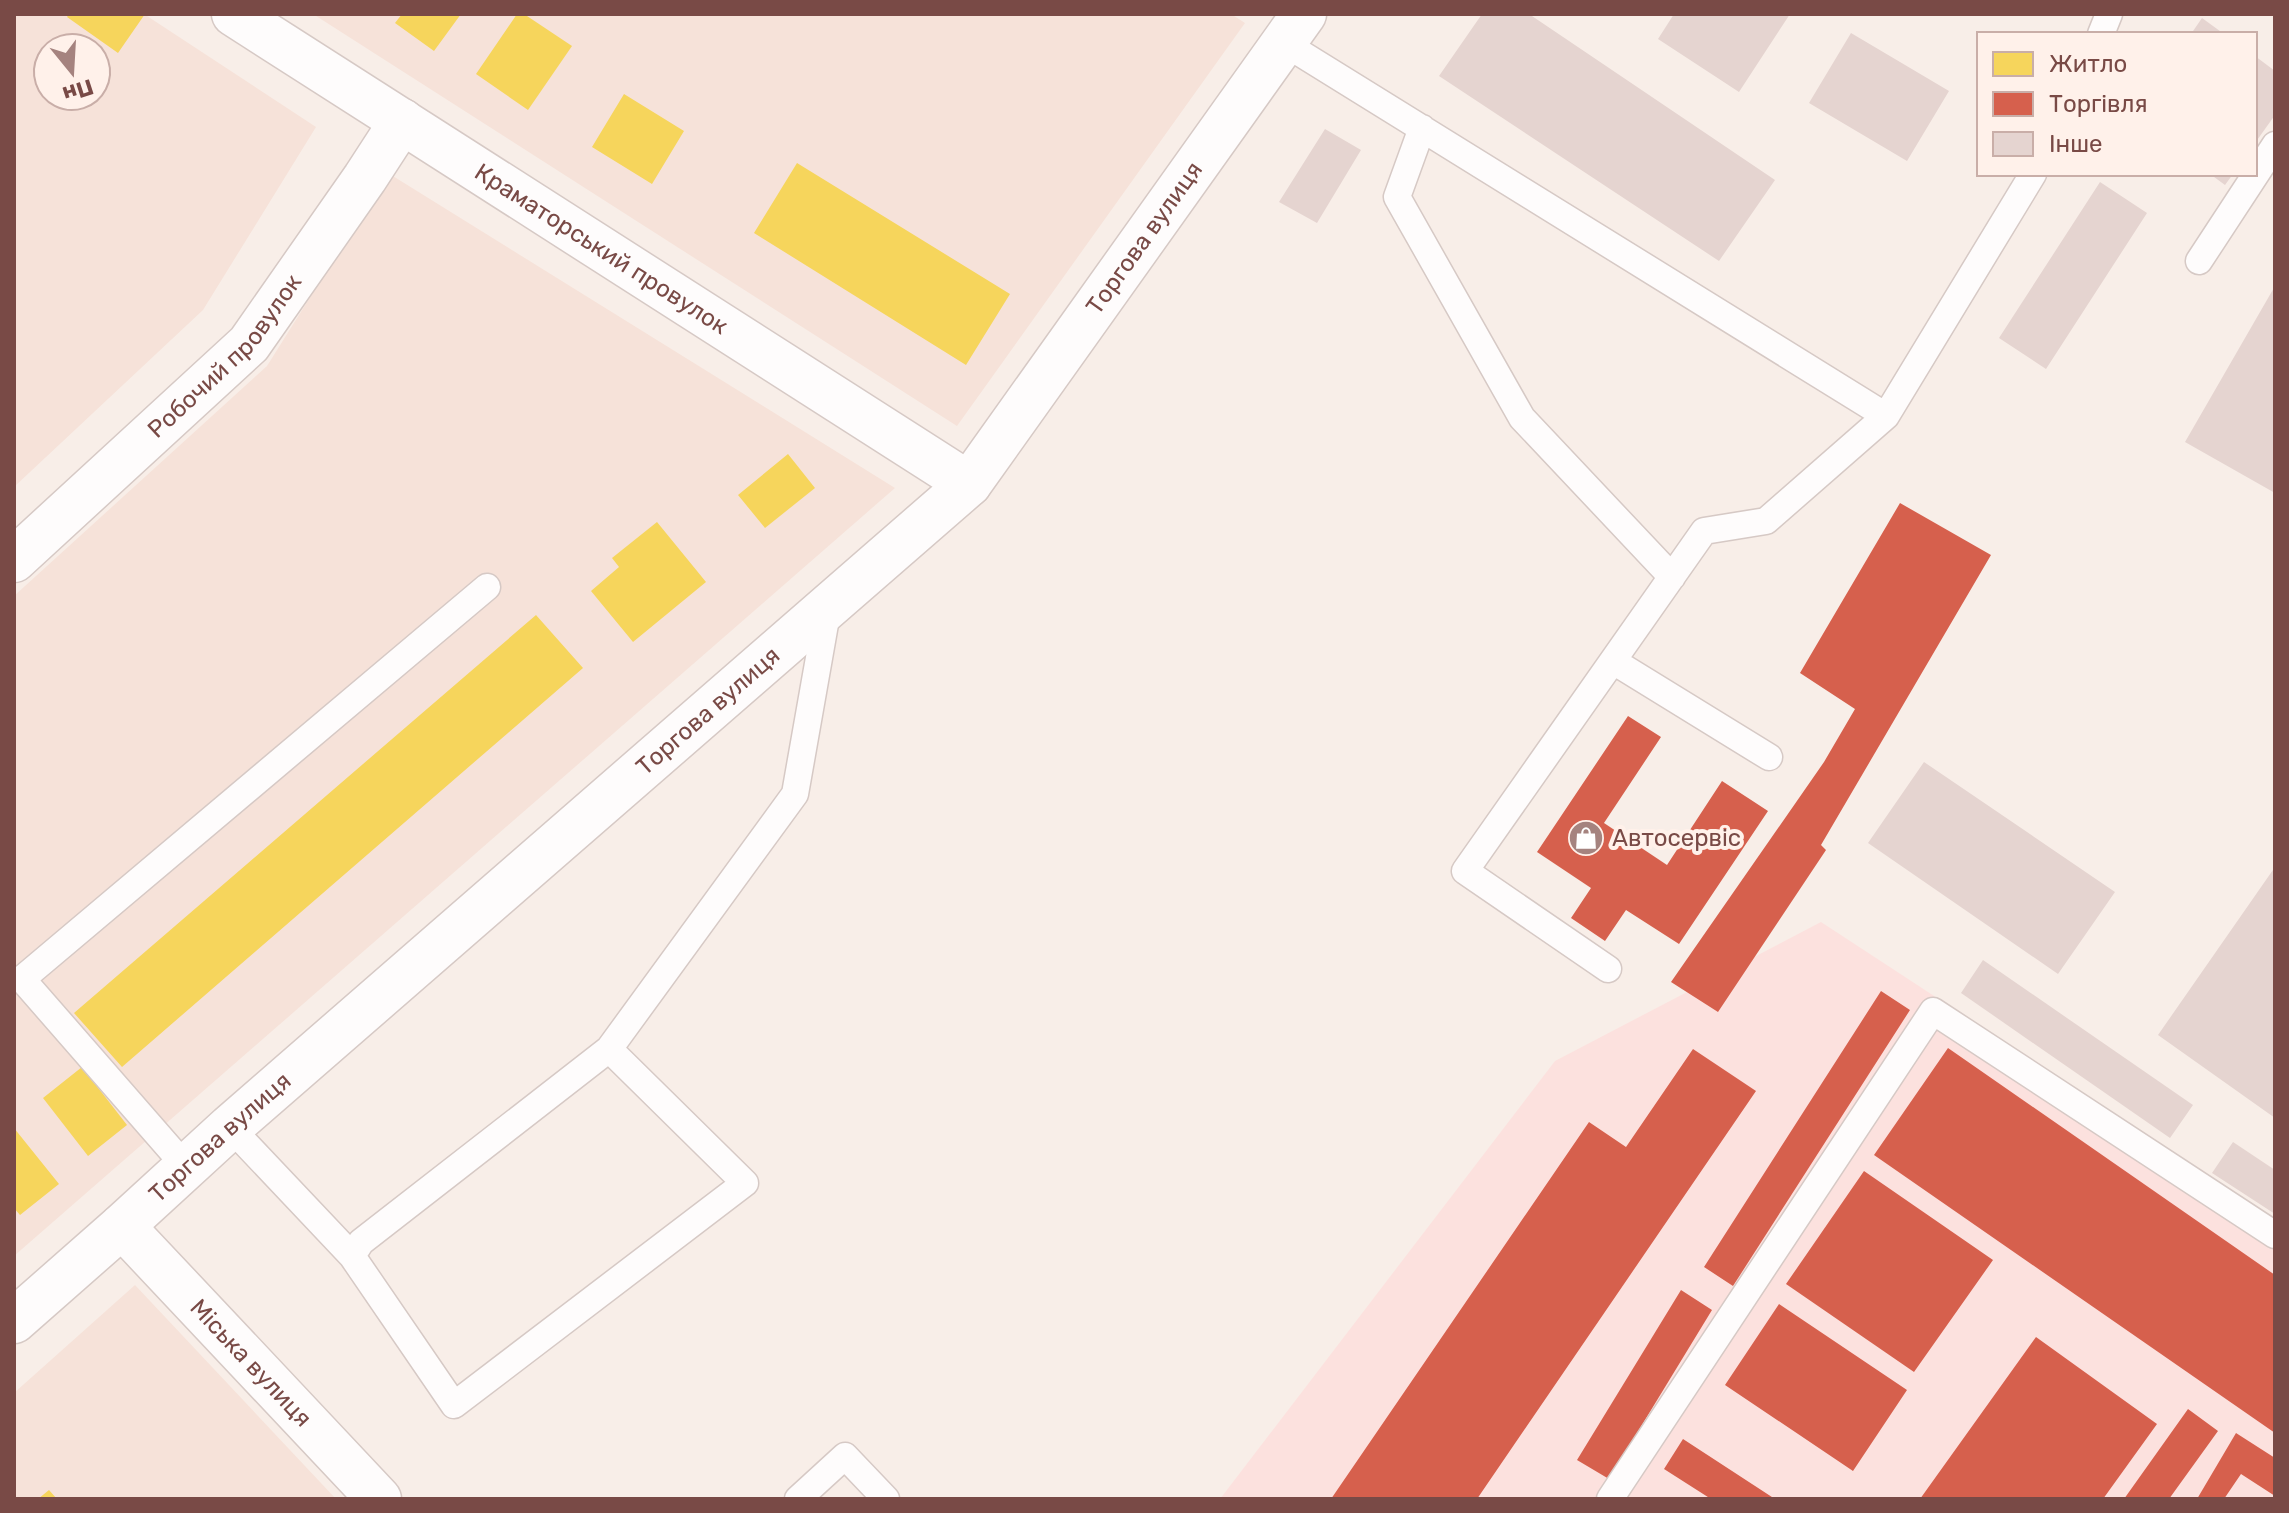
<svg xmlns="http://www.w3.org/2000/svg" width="2289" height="1513" font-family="Rubik,sans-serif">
<rect width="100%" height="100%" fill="#f8eee8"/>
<path fill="#f6e2d9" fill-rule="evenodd" d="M14,14H144L316,127L203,310L14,487ZM48,48H96V96H48Z
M313,14H1231L1245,23L957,426Z
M388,173L895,488L14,1256V596L267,366Z
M135,1285L336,1499H14V1393Z"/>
<path fill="#fce1de" d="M1821,922L2275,1219V1499H1220L1555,1061Z"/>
<path fill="#f6d55c" d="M69,14H145L118,53L67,17Z
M402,14H461L434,51L395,23Z
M517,14H524L572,46L528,110L476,74Z
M624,94L684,131L652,184L592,147Z
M797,163L1010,294L966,365L754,233Z
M788,454L815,488L765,528L738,495Z
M657,522L706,582L633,642L591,591L619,567L612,558Z
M536,615L583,668L122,1067L74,1013Z
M82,1067L127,1125L88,1156L43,1098Z
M14,1128L59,1184L20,1215L14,1208Z
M49,1490L57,1499H38Z"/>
<path fill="#d6604d" d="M1900,503L1991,555L1821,845L1826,850L1718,1012L1671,982L1824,762L1855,709L1800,673Z
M1628,716L1661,737L1604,823L1667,865L1722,781L1768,811L1679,944L1626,910L1605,941L1571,918L1591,888L1537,852Z
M1881,991L1910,1010L1733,1286L1704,1267Z
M1948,1048L2275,1275V1433L1874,1155Z
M1693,1049L1756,1091L1477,1499H1331L1589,1122L1626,1147Z
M1864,1171L1993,1260L1914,1372L1786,1284Z
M1681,1290L1712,1310L1609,1479L1577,1460Z
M1779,1304L1907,1390L1853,1471L1725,1385Z
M2036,1337L2157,1424L2103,1499H1920Z
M2188,1409L2218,1431L2169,1499H2124Z
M2236,1433L2275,1458V1496L2241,1474L2224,1499H2197Z
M1683,1439L1775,1499H1711L1664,1469Z"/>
<path fill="#e5d4d0" d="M1482,14H1529L1775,180L1719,261L1439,76Z
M1674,14H1790L1739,92L1658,39Z
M2202,18L2224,34H2191Z
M1851,33L1949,91L1907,161L1809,103Z
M2255,56L2275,71V115L2255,143Z
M1325,129L1361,150L1317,223L1279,202Z
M2210,174H2233L2225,185Z
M2100,182L2147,213L2046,369L1999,338Z
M2275,286V493L2185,442Z
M1924,762L2115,892L2058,974L1868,843Z
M2275,867V1118L2158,1035Z
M1983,960L2193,1105L2170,1138L1961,993Z
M2233,1142L2275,1170V1214L2212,1173Z"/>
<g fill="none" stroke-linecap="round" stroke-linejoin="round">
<g stroke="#d6c9c5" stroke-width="29">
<path id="lane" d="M2101,34L2109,14
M1284,43L1886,416L1766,521L1704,531L1465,871L1608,969
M1422,128L1397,197L1522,418L1672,577
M2199,261L2275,145
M1886,416L2033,174
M1613,661L1769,757
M609,1049L745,1183L454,1405L352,1256L361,1242Z
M609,1049L795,794L828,607
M230,1127L352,1256
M186,1167L22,979L487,587
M798,1499L845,1456L886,1499
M1610,1499L1933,1011L2275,1235"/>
</g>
<g stroke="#d6c9c5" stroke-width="47">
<g id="street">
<path id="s1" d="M234,14L969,484"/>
<path id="s2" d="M14,560L249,344L365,178L402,121"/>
<path id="s3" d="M122,1226L379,1499"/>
<path id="s4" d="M14,1321L122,1226L230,1127L969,484L1304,14"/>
</g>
</g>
<use href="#lane" stroke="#fefcfc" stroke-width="26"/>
<use href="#street" stroke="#fefcfc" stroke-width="44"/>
</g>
<defs>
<g id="shop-disc" transform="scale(1.8)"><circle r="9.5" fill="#a5837f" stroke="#fff1ea"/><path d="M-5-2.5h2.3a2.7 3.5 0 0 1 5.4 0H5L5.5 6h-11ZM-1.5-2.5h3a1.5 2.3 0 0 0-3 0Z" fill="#fff"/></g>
</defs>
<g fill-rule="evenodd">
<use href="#shop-disc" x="1586" y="838"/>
</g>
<g text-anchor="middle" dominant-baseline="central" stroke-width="8" stroke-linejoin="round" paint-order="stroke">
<g font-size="24" fill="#794a46" stroke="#fff1ea">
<text stroke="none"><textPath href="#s4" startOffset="1572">Торгова вулиця</textPath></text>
<text stroke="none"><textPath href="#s1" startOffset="436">Краматорський провулок</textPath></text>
<text stroke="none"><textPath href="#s2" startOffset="294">Робочий провулок</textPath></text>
<text stroke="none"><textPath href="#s4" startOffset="924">Торгова вулиця</textPath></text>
<text stroke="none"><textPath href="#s4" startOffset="276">Торгова вулиця</textPath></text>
<text stroke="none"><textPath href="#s3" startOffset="188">Міська вулиця</textPath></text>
</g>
<g font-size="24" fill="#794a46" stroke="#fff1ea" text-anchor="start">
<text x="1612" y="838">Автосервіс</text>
</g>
</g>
<rect width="2289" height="1513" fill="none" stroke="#794a46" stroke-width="32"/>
<rect x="1977" y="32" width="280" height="144" fill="#fff1ea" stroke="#c9aea8" stroke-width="2"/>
<rect x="1993" y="52" width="40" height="24" fill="#f6d55c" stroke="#c9aea8" stroke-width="2"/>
<text x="2049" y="72" font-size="24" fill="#794a46">Житло</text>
<rect x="1993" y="92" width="40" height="24" fill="#d6604d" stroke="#c9aea8" stroke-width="2"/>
<text x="2049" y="112" font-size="24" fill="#794a46">Торгівля</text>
<rect x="1993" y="132" width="40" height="24" fill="#e5d4d0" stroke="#c9aea8" stroke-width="2"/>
<text x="2049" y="152" font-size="24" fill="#794a46">Інше</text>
<g transform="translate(72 72) rotate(162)"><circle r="38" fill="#fff1ea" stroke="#c9aea8" stroke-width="2"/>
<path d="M0-6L14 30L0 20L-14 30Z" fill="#a5837f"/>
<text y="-12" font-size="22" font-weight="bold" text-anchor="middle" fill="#794a46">Пн</text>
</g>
</svg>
